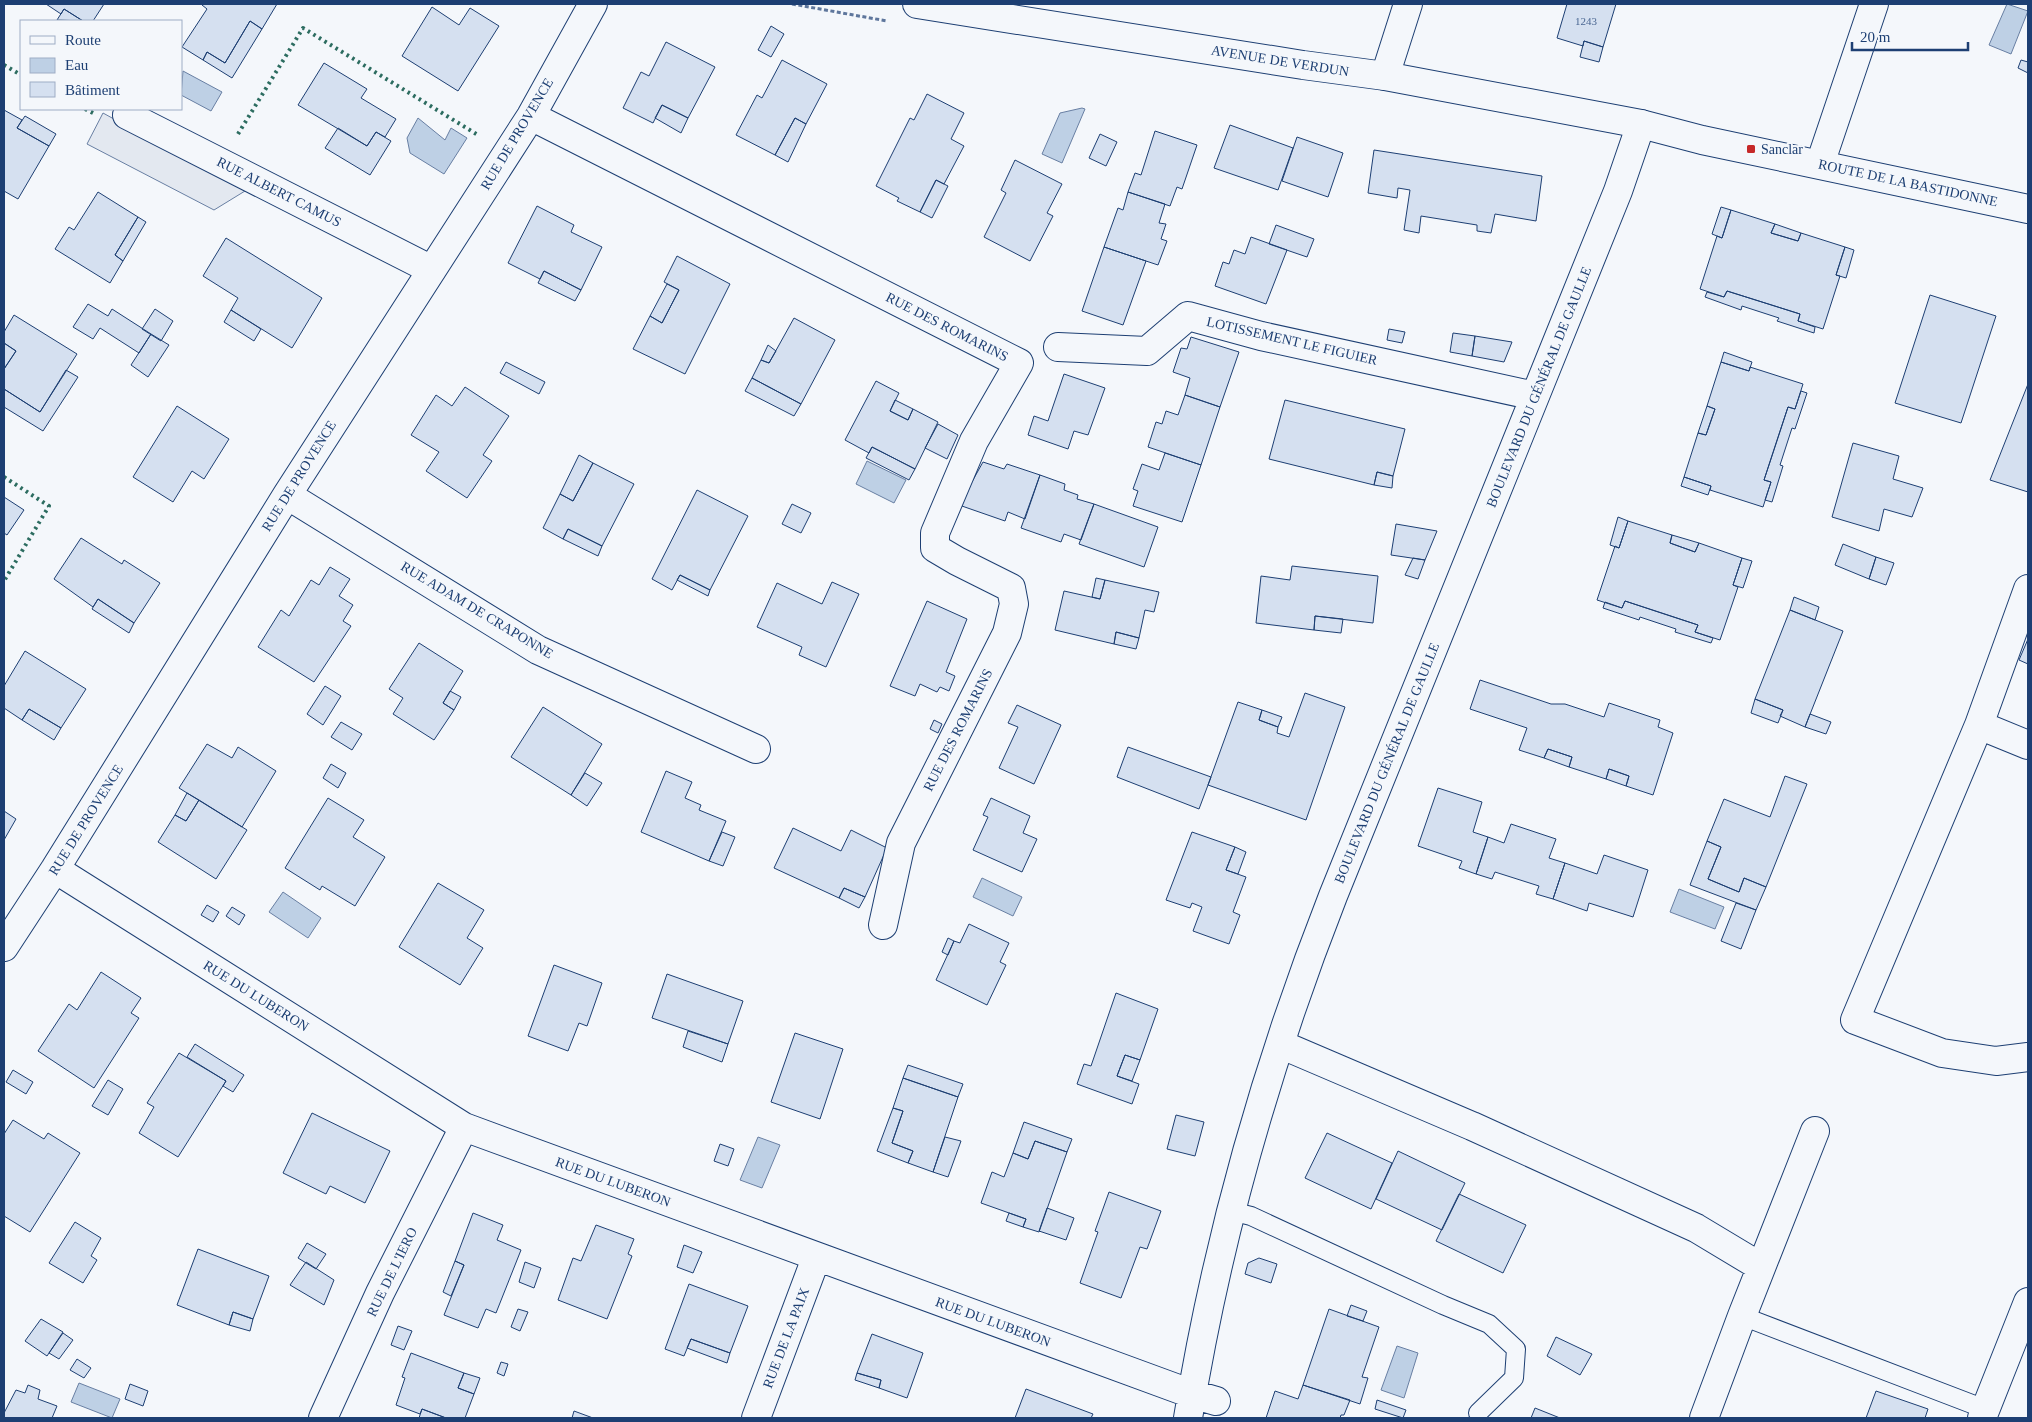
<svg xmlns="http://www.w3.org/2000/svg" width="2032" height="1422" font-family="'Times New Roman',serif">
<rect width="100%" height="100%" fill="#f4f7fb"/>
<path fill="#e3e8f0" stroke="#687fa3" d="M103,113L245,191L214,210L87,144Z"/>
<path fill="#bed0e5" stroke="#687fa3" d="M2007,4L2028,11L2011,54L1989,45Z
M183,71L222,92L211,111L181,95Z
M1082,108L1085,109L1062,163L1042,154L1060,113Z
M418,118L445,140L451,128L467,138L444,174L410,153L407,138Z
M867,461L906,480L894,503L856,484Z
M982,878L1022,897L1013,916L973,897Z
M1679,889L1724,907L1715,929L1670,912Z
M283,892L321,918L308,938L269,912Z
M758,1137L780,1145L762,1188L740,1180Z
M1397,1346L1418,1353L1404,1398L1381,1390Z
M79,1383L120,1399L112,1418L71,1402Z"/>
<path fill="#d5e0f0" stroke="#1d3f73" d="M46,4H104L93,21H83L64,9L61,14Z
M203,4H277L262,29L250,21L225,63L207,52L203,60L182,47L207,9L202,5Z
M1567,4H1616L1603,47L1584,41L1583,46L1557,38Z
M432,7L459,25L470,8L499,26L458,91L402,56Z
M64,9L83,21L57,20Z
M250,21L262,29L232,78L203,60L207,52L225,63Z
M771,26L784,34L771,57L758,50Z
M1584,41L1603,47L1599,62L1580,57Z
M666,42L715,67L688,118L662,105L653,123L623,108L641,72L649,76Z
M782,60L827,84L806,124L795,118L775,155L736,135L757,95L762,98Z
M2021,60L2028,62V73L2018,68Z
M324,63L367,89L361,98L396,119L385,137L376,132L367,146L298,105Z
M927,94L964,113L951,139L964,146L944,184L936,180L920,212L897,201L899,198L876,186L910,118L914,120Z
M662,105L688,118L681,133L655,118Z
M4,110L22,120L17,128L49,146L18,199L4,191Z
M25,116L56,134L49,146L17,128Z
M795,118L806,124L788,162L775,155Z
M1230,125L1293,148L1278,190L1214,168Z
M338,128L367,146L376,132L391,141L370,175L325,148Z
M1155,131L1197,145L1182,189L1177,187L1170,206L1128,192L1135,173L1141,175Z
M1100,134L1117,142L1106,166L1089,158Z
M1297,137L1343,153L1328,197L1282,181Z
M1374,150L1542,176L1536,221L1495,214L1491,233L1477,231V225L1421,216L1419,233L1404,230L1410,190L1398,188L1397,198L1368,193Z
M1015,160L1062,184L1047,213L1053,216L1030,261L984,237L1006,193L1001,190Z
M936,180L948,186L932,218L920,212Z
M98,192L138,217L115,255L123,261L110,283L55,249L69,227L74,230Z
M1128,192L1165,204L1159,223L1166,224L1161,239L1167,241L1158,265L1104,247L1118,208L1123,210Z
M537,206L574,225L571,232L602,247L581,290L544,271L540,279L508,263Z
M1721,207L1731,210L1722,238L1712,234Z
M1731,210L1775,224L1771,233L1798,241L1801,233L1845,247L1836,275L1840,276L1823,329L1798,321L1800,314L1727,291L1724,297L1700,289L1717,236L1722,238Z
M138,217L146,222L123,261L115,255Z
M1775,224L1801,233L1798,241L1771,233Z
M1276,225L1314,239L1307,257L1269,244Z
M1251,237L1287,250L1266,304L1215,286L1223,262L1229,264L1234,250L1245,254Z
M226,238L322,298L292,348L231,310L238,298L203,276Z
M1104,247L1146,261L1123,325L1082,311Z
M1845,247L1854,250L1846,278L1836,275Z
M677,256L730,284L685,374L633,349L650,316L662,323L679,290L664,282Z
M544,271L581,290L575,301L538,283Z
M667,284L679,290L662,323L650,316Z
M1727,291L1800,314L1798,321L1815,327L1814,333L1777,321L1779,318L1742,306L1741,310L1705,297L1707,292L1724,297Z
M1930,295L1996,316L1961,423L1895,403Z
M88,304L108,316L112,309L151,334L139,353L100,328L93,339L73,327Z
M155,309L173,321L161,341L142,329Z
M231,310L261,329L254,341L224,322Z
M14,315L77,354L40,412L4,389V369L16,351L4,343V332Z
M794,318L835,340L801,404L752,378L761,360L769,363Z
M1389,329L1405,332L1402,343L1387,340Z
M1453,333L1475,336L1472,356L1450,352Z
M151,334L169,345L148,377L131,365Z
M1475,336L1512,342L1504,362L1472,356Z
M1191,337L1239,352L1220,407L1185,395L1190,378L1173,372L1181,348L1187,349Z
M4,343L16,351L4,369Z
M768,345L776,351L769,363L761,360Z
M1724,352L1752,362L1749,371L1721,362Z
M506,362L545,382L539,394L500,373Z
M1721,362L1749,371L1750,367L1803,384L1795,409L1788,407L1764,480L1771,482L1763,507L1710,490L1711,486L1684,477L1698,433L1706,435L1715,409L1707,406Z
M66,370L78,377L43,431L4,407V389L40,412Z
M1064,374L1105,388L1088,435L1074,431L1068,449L1028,435L1034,416L1048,421Z
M752,378L801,404L794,416L745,391Z
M876,381L899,393L890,411L908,420L913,409L938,422L915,469L872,447L869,453L845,440Z
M2028,384V492L1990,480Z
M465,387L509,416L483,455L492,461L467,498L426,471L439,452L411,435L436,395L452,406Z
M1801,391L1807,393L1795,429L1792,428L1780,465L1783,466L1772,502L1765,500L1771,482L1764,480L1788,407L1795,409Z
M1185,395L1220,407L1201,465L1148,447L1156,422L1162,424L1166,411L1178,415Z
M895,400L913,409L908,420L890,411Z
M1285,400L1405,429L1393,476L1377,472L1374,485L1269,459Z
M177,406L229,439L204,479L192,471L173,502L133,477Z
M1707,406L1715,409L1706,435L1698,433Z
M938,424L958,435L947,459L925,448Z
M1853,443L1899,456L1893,479L1923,488L1912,517L1884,509L1879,531L1832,517Z
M872,447L915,469L909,480L866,458Z
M1165,453L1201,465L1182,522L1133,506L1138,491L1133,489L1142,464L1159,470Z
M579,455L593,463L573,501L560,494Z
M983,462L1004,469L1007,464L1040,475L1025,519L1008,512L1005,521L959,505Z
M593,463L634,484L602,546L568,529L563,539L543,528L560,494L573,501Z
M1377,472L1393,476L1392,488L1374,485Z
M1040,475L1065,484L1064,490L1078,495L1077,499L1094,504L1081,540L1064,534L1061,542L1021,528Z
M1684,477L1711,486L1708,495L1681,486Z
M697,490L748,516L710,590L680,575L672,590L652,579Z
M4,497L24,510L7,535L4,533Z
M792,504L811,513L801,533L782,524Z
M1094,504L1158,527L1144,567L1079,544Z
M1618,517L1628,521L1619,548L1610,545Z
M1628,521L1672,535L1670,543L1695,552L1699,543L1742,558L1733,585L1738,587L1720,640L1695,632L1698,625L1625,601L1622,608L1597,600L1615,546L1619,548Z
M1396,524L1437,531L1425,560L1391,555Z
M568,529L602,546L598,556L563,539Z
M1672,535L1699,543L1695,552L1670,543Z
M81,538L122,564L124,560L160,583L134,623L98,599L93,607L54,579Z
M1843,544L1876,557L1869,579L1835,565Z
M1876,557L1894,563L1886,585L1869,579Z
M1413,558L1425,560L1418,579L1405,575Z
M1742,558L1752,561L1743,588L1733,585Z
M1292,566L1378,576L1373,623L1315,616L1314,630L1256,623L1261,576L1290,580Z
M330,567L350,579L339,596L353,605L343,621L351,626L314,682L258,647L281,610L289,616L311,580L319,585Z
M680,575L710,590L708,596L677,580Z
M1096,578L1105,580L1100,599L1092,597Z
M1105,580L1159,592L1154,612L1145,610L1139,638L1116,632L1114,644L1055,630L1064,591L1100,599Z
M832,582L859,594L826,667L799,655L802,647L757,627L777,583L822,604Z
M1794,597L1819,607L1815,620L1790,610Z
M98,599L134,623L129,633L92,609Z
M927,601L967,619L946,672L955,676L949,691L940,687L937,692L920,684L915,696L890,686Z
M1625,601L1698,625L1695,632L1713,638L1711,643L1675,632L1676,629L1640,617L1639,620L1603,608L1605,602L1622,608Z
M1790,610L1843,631L1805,727L1780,716L1783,710L1755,699Z
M1315,616L1343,619L1341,633L1314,630Z
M1116,632L1139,638L1136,649L1114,644Z
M2028,639V664L2019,660Z
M419,643L463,671L443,703L454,710L434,740L393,714L403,698L389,689Z
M25,651L86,689L61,728L29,709L22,720L4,708V686Z
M1480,680L1551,704H1565L1604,717L1609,703L1660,720L1658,727L1673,733L1653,795L1626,786L1629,776L1609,769L1606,779L1569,767L1572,757L1548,749L1544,758L1519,750L1527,728L1470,709Z
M325,686L341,696L323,725L307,714Z
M450,691L461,697L454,710L443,703Z
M1305,693L1345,707L1306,820L1208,785L1238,702L1262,710L1259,720L1278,727L1277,733L1289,737Z
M1755,699L1783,710L1778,723L1751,713Z
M1017,705L1061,725L1034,784L999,768L1018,727L1008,723Z
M543,707L602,744L571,795L511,757Z
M29,709L61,728L54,740L22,720Z
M1262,710L1282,717L1278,727L1259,720Z
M1810,714L1831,722L1826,734L1805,727Z
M934,720L942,724L938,733L930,729Z
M341,722L362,734L352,750L331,737Z
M207,744L232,758L238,747L276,771L242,827L179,788Z
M1128,747L1211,777L1199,809L1117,777Z
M1548,749L1572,757L1569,767L1544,758Z
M331,764L346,773L338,788L323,778Z
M1609,769L1629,776L1626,786L1606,779Z
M666,771L692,782L685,798L701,805L699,810L726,821L709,861L641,832Z
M585,773L602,783L587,806L571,795Z
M1785,776L1807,784L1766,887L1744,878L1739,892L1708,879L1721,847L1707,841L1724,799L1770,817Z
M1438,788L1482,802L1473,832L1488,837L1476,874L1459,868L1462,861L1418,846Z
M187,793L199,800L186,821L175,815Z
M328,798L364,820L353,837L385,857L355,906L322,886L320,890L285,868Z
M991,798L1030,816L1023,833L1037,839L1022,872L973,850L988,817L983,815Z
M199,800L247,830L216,879L158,842L175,815L186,821Z
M4,811L16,819L4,840Z
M1511,824L1556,839L1549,858L1565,863L1553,899L1536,894L1539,886L1495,872L1492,879L1476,874L1488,837L1504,843Z
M793,828L841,851L851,830L887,848L865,897L844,888L839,898L774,868Z
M722,832L735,837L723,866L709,861Z
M1192,832L1235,847L1226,870L1246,877L1233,912L1240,915L1229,944L1193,931L1202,907L1192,903L1190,908L1166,900Z
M1707,841L1721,847L1708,879L1739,892L1744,878L1766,887L1756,910L1690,885Z
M1235,847L1246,852L1238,874L1226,870Z
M1604,855L1648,870L1633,917L1589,903L1587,911L1553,899L1565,863L1597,874Z
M438,883L484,910L467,938L483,948L460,985L399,947Z
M844,888L865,897L859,908L839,898Z
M1736,903L1756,910L1741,949L1721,941Z
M207,905L219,912L213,922L201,915Z
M232,907L245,915L239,925L226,916Z
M969,924L1009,943L1000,962L1006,965L987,1005L936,980L954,941L960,943Z
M948,938L954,941L948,955L942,952Z
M554,965L602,983L587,1026L579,1023L568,1051L528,1036Z
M101,972L141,998L131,1013L139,1018L94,1088L38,1051L69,1004L77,1010Z
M667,974L743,1001L728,1044L652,1018Z
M1116,993L1158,1009L1140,1060L1125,1055L1117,1076L1139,1084L1132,1104L1077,1084L1084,1064L1091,1066Z
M688,1031L728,1044L722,1062L683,1047Z
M795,1033L843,1049L820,1119L771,1102Z
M195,1044L244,1075L233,1092L223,1086L226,1081L187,1057Z
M179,1053L226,1081L178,1157L139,1133L154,1107L147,1103Z
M1125,1055L1140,1060L1132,1081L1117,1076Z
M908,1065L963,1084L958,1097L903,1078Z
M13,1070L33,1082L26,1094L6,1082Z
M903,1078L958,1097L933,1172L908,1163L913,1151L892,1143L903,1111L893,1108Z
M108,1080L123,1089L108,1115L92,1106Z
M893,1108L903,1111L892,1143L913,1151L908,1163L877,1151Z
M312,1113L390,1151L365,1203L330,1186L326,1194L283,1173Z
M1176,1115L1204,1122L1195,1156L1167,1149Z
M13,1120L44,1139L48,1133L80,1153L30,1232L4,1216V1134Z
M1024,1122L1072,1139L1067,1152L1035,1141L1028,1159L1013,1153Z
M1327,1133L1392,1163L1371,1209L1305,1178Z
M945,1137L961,1141L948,1177L933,1172Z
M1035,1141L1067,1152L1039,1232L1023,1227L1026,1219L981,1203L992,1172L1004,1177L1013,1153L1028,1159Z
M720,1144L734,1149L728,1166L714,1161Z
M1398,1151L1465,1183L1442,1230L1376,1199Z
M1109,1192L1161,1211L1147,1249L1140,1247L1121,1298L1080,1283L1098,1232L1095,1231Z
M1459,1194L1526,1225L1503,1273L1436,1241Z
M1047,1208L1074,1218L1066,1240L1039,1231Z
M473,1213L503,1225L497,1240L521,1250L496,1313L486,1309L478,1328L444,1315L464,1265L455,1261Z
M1009,1213L1026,1219L1023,1227L1006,1221Z
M75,1222L101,1238L91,1256L97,1260L83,1283L49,1263Z
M596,1225L634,1239L628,1254L632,1256L607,1319L558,1300L573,1258L581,1261Z
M307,1243L326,1254L316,1269L298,1258Z
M684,1245L702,1252L693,1273L677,1267Z
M198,1249L269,1276L253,1319L233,1312L229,1325L177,1305Z
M1259,1258L1277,1264L1271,1283L1245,1274L1248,1263Z
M455,1261L464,1265L451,1296L443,1292Z
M306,1262L334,1280L324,1305L290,1285Z
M525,1262L541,1268L534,1288L519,1282Z
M689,1284L748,1306L730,1353L691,1339L684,1356L665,1349Z
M1351,1305L1367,1311L1363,1321L1347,1316Z
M518,1309L528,1312L520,1331L511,1327Z
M1329,1309L1379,1327L1362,1377L1368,1378L1360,1404L1303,1385Z
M233,1312L253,1319L250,1331L229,1325Z
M41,1319L63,1332L47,1356L25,1341Z
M398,1326L412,1331L404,1350L391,1345Z
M63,1333L73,1340L59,1359L49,1353Z
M872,1334L923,1353L907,1398L879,1388L881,1380L857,1373Z
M1556,1337L1592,1354L1580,1375L1547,1356Z
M691,1339L730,1353L727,1363L687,1348Z
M411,1353L464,1373L458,1388L474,1394L465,1418H446L422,1409L420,1414L396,1405L405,1378L402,1377Z
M77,1359L91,1368L84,1378L70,1370Z
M501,1362L508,1364L504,1376L497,1373Z
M464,1373L480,1378L474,1394L458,1388Z
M857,1373L881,1380L879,1388L855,1380Z
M130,1384L148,1391L143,1406L125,1399Z
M28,1385L40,1390L38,1399L57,1406L52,1418H4V1413L16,1390L25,1393Z
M1303,1385L1350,1400L1344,1415H1341L1340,1418H1266L1275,1391L1298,1399Z
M1026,1389L1093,1414L1091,1418H1015Z
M1876,1391L1928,1409L1925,1418H1866Z
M1377,1400L1406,1410L1403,1418L1375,1409Z
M1535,1408L1560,1418H1531Z
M422,1409L446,1418H419Z
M574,1411L593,1418H572Z"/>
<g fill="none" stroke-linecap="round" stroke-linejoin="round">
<g stroke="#1d3f73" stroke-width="20">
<path id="service" d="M1231,1211L1251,1216L1443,1305L1489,1324L1516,1349L1514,1378L1478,1413
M1742,1316L1985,1409"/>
</g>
<g stroke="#1d3f73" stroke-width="30">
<path id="minor" d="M1385,76L1408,4
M127,115L432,270
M531,116L1019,363L974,441L935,533V548L957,561L1011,588L1014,604L1007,633L901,843L883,925
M1820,164L1874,4
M1058,347L1147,351L1188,316L1261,336L1535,396
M287,495L538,650L756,749
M2028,589L1979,725L2028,745
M1979,725L1855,1020L1942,1053L1996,1061L2028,1057
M55,869L464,1127L1192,1394L1216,1401
M4,947L55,869L287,495L531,116L593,4
M1280,1044L1472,1126L1696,1228L1761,1267
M323,1418L380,1293L464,1127
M756,1418L816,1258
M1188,1418C1217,1240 1267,1064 1333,896L1618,191L1641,124
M1704,1418L1742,1316L1815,1131
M1982,1418L2028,1302"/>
</g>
<g stroke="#1d3f73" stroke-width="30">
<path id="primary" d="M917,4L1303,65L1385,76L1641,124L1702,140L2028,209"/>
</g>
<path stroke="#5e769c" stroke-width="3" stroke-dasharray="4 2.5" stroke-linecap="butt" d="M792,4L887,21"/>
<use href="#service" stroke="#f4f7fb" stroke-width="18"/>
<use href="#minor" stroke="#f4f7fb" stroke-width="28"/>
<use href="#primary" stroke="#f4f7fb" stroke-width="28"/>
<path stroke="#2c6c60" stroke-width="4" stroke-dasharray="2.5 4" stroke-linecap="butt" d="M4,65L21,75
M85,109L93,113
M238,134L303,28L478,135
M4,477L49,506L4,581"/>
</g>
<rect fill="#c62828" stroke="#f4f7fb" stroke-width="2" x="1746" y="144" width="10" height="10" rx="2.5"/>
<g text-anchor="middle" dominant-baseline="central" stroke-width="4" stroke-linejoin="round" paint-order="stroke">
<g font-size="11" fill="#4b6792">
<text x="1586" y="21">1243</text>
</g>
<g font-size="14" fill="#1d3f73" stroke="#f4f7fb">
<text transform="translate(1280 61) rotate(9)">AVENUE DE VERDUN</text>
<text transform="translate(517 134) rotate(-59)">RUE DE PROVENCE</text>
<text transform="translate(1908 183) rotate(12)">ROUTE DE LA BASTIDONNE</text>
<text transform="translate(279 192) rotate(27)">RUE ALBERT CAMUS</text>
<text transform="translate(947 327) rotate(27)">RUE DES ROMARINS</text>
<text transform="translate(1292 341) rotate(13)">LOTISSEMENT LE FIGUIER</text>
<text transform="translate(1539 387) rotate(-68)">BOULEVARD DU GÉNÉRAL DE GAULLE</text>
<text transform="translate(299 476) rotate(-58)">RUE DE PROVENCE</text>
<text transform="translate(477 610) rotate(31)">RUE ADAM DE CRAPONNE</text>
<text transform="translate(958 730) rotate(-63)">RUE DES ROMARINS</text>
<text transform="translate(1387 763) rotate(-68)">BOULEVARD DU GÉNÉRAL DE GAULLE</text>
<text transform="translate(86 820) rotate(-58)">RUE DE PROVENCE</text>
<text transform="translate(256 996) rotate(32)">RUE DU LUBERON</text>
<text transform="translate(613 1182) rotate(20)">RUE DU LUBERON</text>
<text transform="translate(392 1272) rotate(-64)">RUE DE L'IERO</text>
<text transform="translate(993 1322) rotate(20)">RUE DU LUBERON</text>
<text transform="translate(786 1338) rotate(-69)">RUE DE LA PAIX</text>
</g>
<g font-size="14" fill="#1d3f73" stroke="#f4f7fb" text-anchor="start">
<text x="1761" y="149">Sanclar</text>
</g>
</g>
<rect width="2032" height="1422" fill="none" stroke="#1d3f73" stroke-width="10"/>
<rect x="20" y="20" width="162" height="90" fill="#f4f7fb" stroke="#9eadc5"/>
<rect x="30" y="36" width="25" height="8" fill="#f4f7fb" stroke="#9eadc5"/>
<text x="65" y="45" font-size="15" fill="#1d3f73">Route</text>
<rect x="30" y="58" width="25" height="15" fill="#bed0e5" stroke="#9eadc5"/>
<text x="65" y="70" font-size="15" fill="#1d3f73">Eau</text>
<rect x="30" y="82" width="25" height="15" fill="#d5e0f0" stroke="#9eadc5"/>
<text x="65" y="95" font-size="15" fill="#1d3f73">Bâtiment</text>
<path d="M1852 42v8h116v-8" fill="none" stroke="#1d3f73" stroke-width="2.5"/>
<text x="1860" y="42" font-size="15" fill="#1d3f73" stroke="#f4f7fb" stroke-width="4" paint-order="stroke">20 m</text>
</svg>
